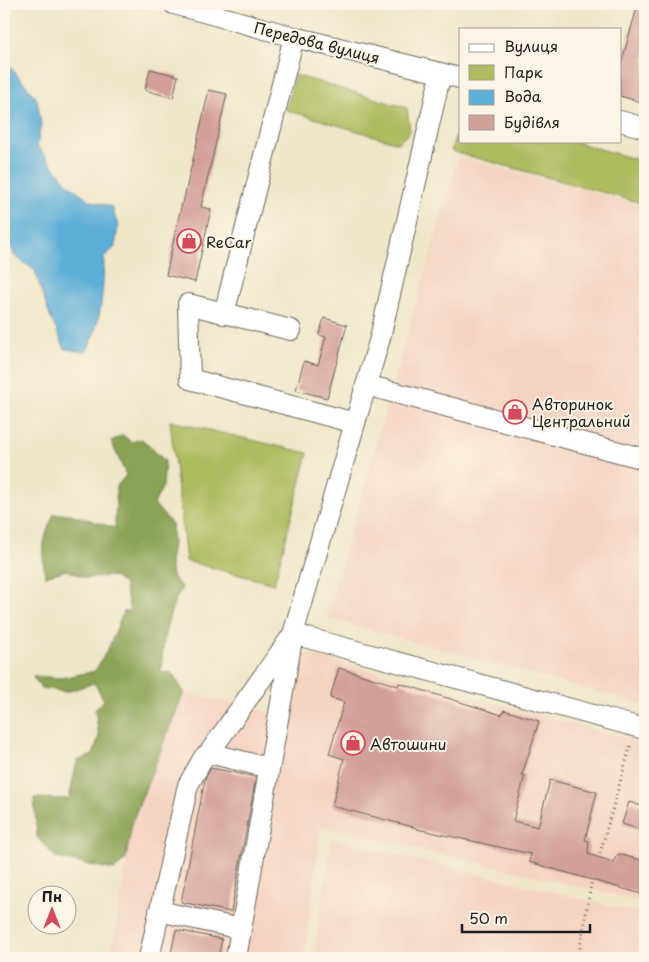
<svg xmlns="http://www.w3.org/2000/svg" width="649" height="962" font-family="'Playpen Sans',sans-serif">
<rect width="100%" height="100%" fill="#fcf5e5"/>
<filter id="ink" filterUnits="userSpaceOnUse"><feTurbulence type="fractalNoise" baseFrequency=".02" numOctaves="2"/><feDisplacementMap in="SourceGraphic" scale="10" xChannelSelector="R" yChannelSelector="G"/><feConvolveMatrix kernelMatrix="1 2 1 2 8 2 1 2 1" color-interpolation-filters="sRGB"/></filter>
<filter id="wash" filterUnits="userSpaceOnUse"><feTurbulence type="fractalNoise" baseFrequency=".0096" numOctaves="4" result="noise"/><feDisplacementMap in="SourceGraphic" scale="20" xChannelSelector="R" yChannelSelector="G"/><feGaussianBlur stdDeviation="1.12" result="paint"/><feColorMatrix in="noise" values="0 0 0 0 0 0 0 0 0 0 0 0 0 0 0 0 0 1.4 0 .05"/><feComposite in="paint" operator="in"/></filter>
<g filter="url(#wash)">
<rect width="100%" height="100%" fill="#f0e6c9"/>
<path fill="#f5d3c1" d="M458,157L645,206V705L326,618Z
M305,653L645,743V902L321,826L304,958H111L132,822L184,692L290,717Z
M331,839L645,914V958H314Z"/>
<path fill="#aebb5e" stroke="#656c3d" d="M295,75L407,108L410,132L398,143L286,110Z
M460,121V141H572L645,162V204L451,151Z
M170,421L308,453L274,584L186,561Z"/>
<path fill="#8aa355" stroke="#536038" d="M123,435L131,442L142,439L165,461L163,486L154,504L172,524L173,544L170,561L172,576L182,588C166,614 163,642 161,672L172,673L184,692L132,822L126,859L114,870L56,858L37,837L34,798L69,799L77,761L93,755L99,736L95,710L104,700L94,683L66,692L41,688L32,676L62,678L95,671L108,649L124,611H130L124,584L112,576L86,578L67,570L45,576C41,549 43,539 54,514H70L115,528L116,487L126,475L111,441Z"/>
<path fill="#5daed8" stroke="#3c657a" d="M4,59L37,99L41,124L37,146L67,183L89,200L112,207L118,226L115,247L104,258C103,289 102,324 86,352L65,349L49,314L35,271L14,255L4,229Z"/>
<g id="blocks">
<path fill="#d39f99" d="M638,4H645V103L620,96V68Z
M150,69L178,76L173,98L145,90Z
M209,90L227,94L201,207L211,209L195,282L166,275L182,203H183Z
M324,318L347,325L327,398L296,390L304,361L318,365L326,337L319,335Z
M339,668L398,686L399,683L502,715L504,710L539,721L522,775H525L513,821L538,827L550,780L597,792L585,840L589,841L588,854L613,862L618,854L645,861V895L529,862L531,854L417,829V828L332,806L344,759L329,754L344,702L330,698Z
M211,768L256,777L231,912L181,902L205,779Z
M629,802L645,807V831L622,824Z
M176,930L222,939L218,958H170Z"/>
</g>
</g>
<g filter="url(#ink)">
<use href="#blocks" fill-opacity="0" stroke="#666359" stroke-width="1"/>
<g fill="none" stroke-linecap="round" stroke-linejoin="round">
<g stroke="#666359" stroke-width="22">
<path id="minor" d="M174,4L294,37L460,78
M620,121L645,128
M224,314L294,37
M291,330L188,304L190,379L355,423
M366,385L645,459
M293,634L645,729
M209,753L289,640
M159,911L241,929
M149,958L188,785L204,757L209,753L269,768
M236,958L293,634L380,338L441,73"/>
</g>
<path stroke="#666359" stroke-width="3" stroke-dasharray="1 4" stroke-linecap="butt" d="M641,709L645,693
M600,853L631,744
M578,958L592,880"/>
<use href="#minor" stroke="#fff" stroke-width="20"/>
</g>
</g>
<defs>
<g id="shop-ring" transform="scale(1.25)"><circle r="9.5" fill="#fcf5e5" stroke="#d1495b" stroke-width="1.5"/><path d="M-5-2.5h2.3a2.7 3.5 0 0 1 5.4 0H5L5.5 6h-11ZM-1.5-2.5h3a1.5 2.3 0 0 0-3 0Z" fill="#d1495b"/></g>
</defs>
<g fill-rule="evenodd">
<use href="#shop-ring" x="189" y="241"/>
<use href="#shop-ring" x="515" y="412"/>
<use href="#shop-ring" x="353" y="743"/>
</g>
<g text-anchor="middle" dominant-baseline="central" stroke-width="4" stroke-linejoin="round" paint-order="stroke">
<g font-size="15" fill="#1c1c1c" stroke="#fcf5e5">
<text transform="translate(317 42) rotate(14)">Передова вулиця</text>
</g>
<g font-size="15" fill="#1c1c1c" stroke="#fcf5e5" text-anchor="start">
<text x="206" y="241">ReCar</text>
<text x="532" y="403">Авторинок<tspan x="532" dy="17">Центральний</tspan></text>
<text x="370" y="743">Автошини</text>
</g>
</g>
<rect width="649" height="962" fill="none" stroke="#fcf5e5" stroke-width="20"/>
<rect x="459" y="28" width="162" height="115" fill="#fcf5e5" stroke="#a29e95"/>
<rect x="469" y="44" width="25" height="8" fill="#ffffff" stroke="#a29e95"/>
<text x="504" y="52" font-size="15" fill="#1c1c1c">Вулиця</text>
<rect x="469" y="65" width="25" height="15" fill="#aebb5e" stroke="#a29e95"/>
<text x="504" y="78" font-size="15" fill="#1c1c1c">Парк</text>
<rect x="469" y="90" width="25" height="15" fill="#5daed8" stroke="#a29e95"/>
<text x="504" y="102" font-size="15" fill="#1c1c1c">Вода</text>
<rect x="469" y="115" width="25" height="15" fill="#d39f99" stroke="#a29e95"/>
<text x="504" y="128" font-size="15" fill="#1c1c1c">Будівля</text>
<g transform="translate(52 910)"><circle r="24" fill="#fcf5e5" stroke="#a29e95"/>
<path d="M0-4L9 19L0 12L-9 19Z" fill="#d1495b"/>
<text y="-8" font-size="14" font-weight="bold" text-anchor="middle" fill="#1c1c1c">Пн</text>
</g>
<path d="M462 924v8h128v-8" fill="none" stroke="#1c1c1c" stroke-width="2.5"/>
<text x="469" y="924" font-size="15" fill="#1c1c1c" stroke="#fcf5e5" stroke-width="4" paint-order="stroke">50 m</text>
</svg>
